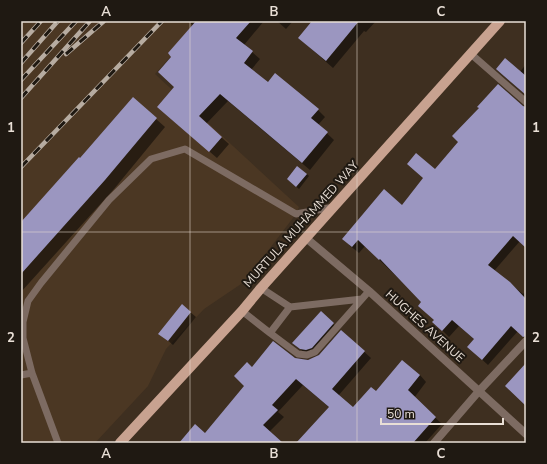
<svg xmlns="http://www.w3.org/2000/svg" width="547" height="464" font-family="'Nunito Sans',sans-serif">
<rect width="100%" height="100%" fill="#3e2f20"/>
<path fill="#4b3723" d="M21,21H202L155,74L299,207L296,214L244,282L204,309L166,349L148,386L95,443H21Z"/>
<path fill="#0007" d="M189,21H264L244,45L260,59L251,70L268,83L318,110L325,117L318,125L334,140L310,170L228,101L206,124L229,144L217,158L158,107L175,87L173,57L193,26Z
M277,21H293L286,29Z
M314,21H376L366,32L364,31L333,68L299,38Z
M526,64V95L520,72Z
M522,107L526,108V247L520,241L494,271L523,294L526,291V339L518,331L488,365L475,353V340L459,326L449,337L440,328L423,302L365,246L359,253L349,245L402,206L435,171Z
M156,119L165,127L114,189L21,292V224Z
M307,174L309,176L299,189L290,181Z
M182,305L196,317L173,345L165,338Z
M333,324L338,329L317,353L306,354L293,343Z
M341,331L371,358L338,396L353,408L376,393L420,375L426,382L414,398L442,424L425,443H297L330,408L303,385L278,412L284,417L269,432L281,443L205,435L245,386L252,368L295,359L309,361L319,356Z"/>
<path fill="#9b96c0" d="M196,21H251L236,38L253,51L244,63L268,82L275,73L319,109L311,118L328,132L302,163L220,94L199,116L222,137L209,152L157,107L174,87L158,72L171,57L168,53Z
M312,21H359L326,61L298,38Z
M505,58L526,76V95L496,69Z
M498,84L523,106L526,107V248L513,236L488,265L510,282L526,299V336L523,337L511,326L482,360L467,347L474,339L452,320L442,331L432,322L434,320L418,306L421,302L380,259L379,260L358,240L352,247L342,239L384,189L402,205L423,178L407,164L416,153L435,169L458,142L452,136L479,108L477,107Z
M133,97L157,118L105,180L21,274V222L79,157L80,158Z
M297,166L307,174L296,187L287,179Z
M182,304L191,312L168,341L158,334Z
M321,311L334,323L312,348L306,350L300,349L292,343Z
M341,330L365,351L332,389L353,407L371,387L376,391L402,360L420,375L408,390L436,417L413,443H296L329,407L296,379L272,405L278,410L263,425L283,443H179L195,424L205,433L244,386L234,376L247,362L252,367L273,341L295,358L308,360L319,355Z
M526,363V406L505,386Z"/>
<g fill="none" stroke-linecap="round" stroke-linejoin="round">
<path stroke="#7d6b62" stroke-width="7" d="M471,54L526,102
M261,288L290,307L362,299L369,291
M290,307L270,333L298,354L307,355L315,352L362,299
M242,311L270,333
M21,375L32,373
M58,443L32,373L23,338V322L28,301L41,283L109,200L151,159L185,149L296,214L334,207"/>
<path stroke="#7d6b62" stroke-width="8" d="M306,238L369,291L526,434
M434,443L479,391L526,341"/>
<path stroke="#c8a290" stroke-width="10" d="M120,443L242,311L261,288L500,21"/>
<g stroke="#b7aca1" stroke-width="4.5">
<path id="rail" d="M21,43L41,21
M66,54L104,21
M21,63L58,21
M21,80L76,21
M21,98L90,21
M21,167L162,21"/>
</g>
<use href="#rail" stroke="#1f1912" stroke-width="3" stroke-dasharray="9" stroke-linecap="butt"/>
</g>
<path fill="none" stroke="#e9dfd6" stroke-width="1" stroke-opacity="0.55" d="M190,21V443M357,21V443M21,232H526"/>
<g text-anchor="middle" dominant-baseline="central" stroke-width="4" stroke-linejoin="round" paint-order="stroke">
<g font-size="12" fill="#e9dfd6" stroke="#1f1912">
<text transform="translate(301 224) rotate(-48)">MURTULA MUHAMMED WAY</text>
<text transform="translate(425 326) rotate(42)">HUGHES AVENUE</text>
</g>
</g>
<rect width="547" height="464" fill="none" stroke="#1f1912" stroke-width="44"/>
<path d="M381 418v6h122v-6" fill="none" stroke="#e9dfd6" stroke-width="2"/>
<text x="387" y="418" font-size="12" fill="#e9dfd6" stroke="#1f1912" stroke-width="3" paint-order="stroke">50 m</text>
<rect x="22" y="22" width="503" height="420" fill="none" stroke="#e9dfd6" stroke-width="1.5"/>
<g font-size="13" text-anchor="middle" font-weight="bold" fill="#e9dfd6">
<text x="106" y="16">A</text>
<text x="274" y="16">B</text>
<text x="441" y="16">C</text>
<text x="11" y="132">1</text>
<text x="536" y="132">1</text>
<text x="11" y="342">2</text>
<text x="536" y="342">2</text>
<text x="106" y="458">A</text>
<text x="274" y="458">B</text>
<text x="441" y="458">C</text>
</g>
</svg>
